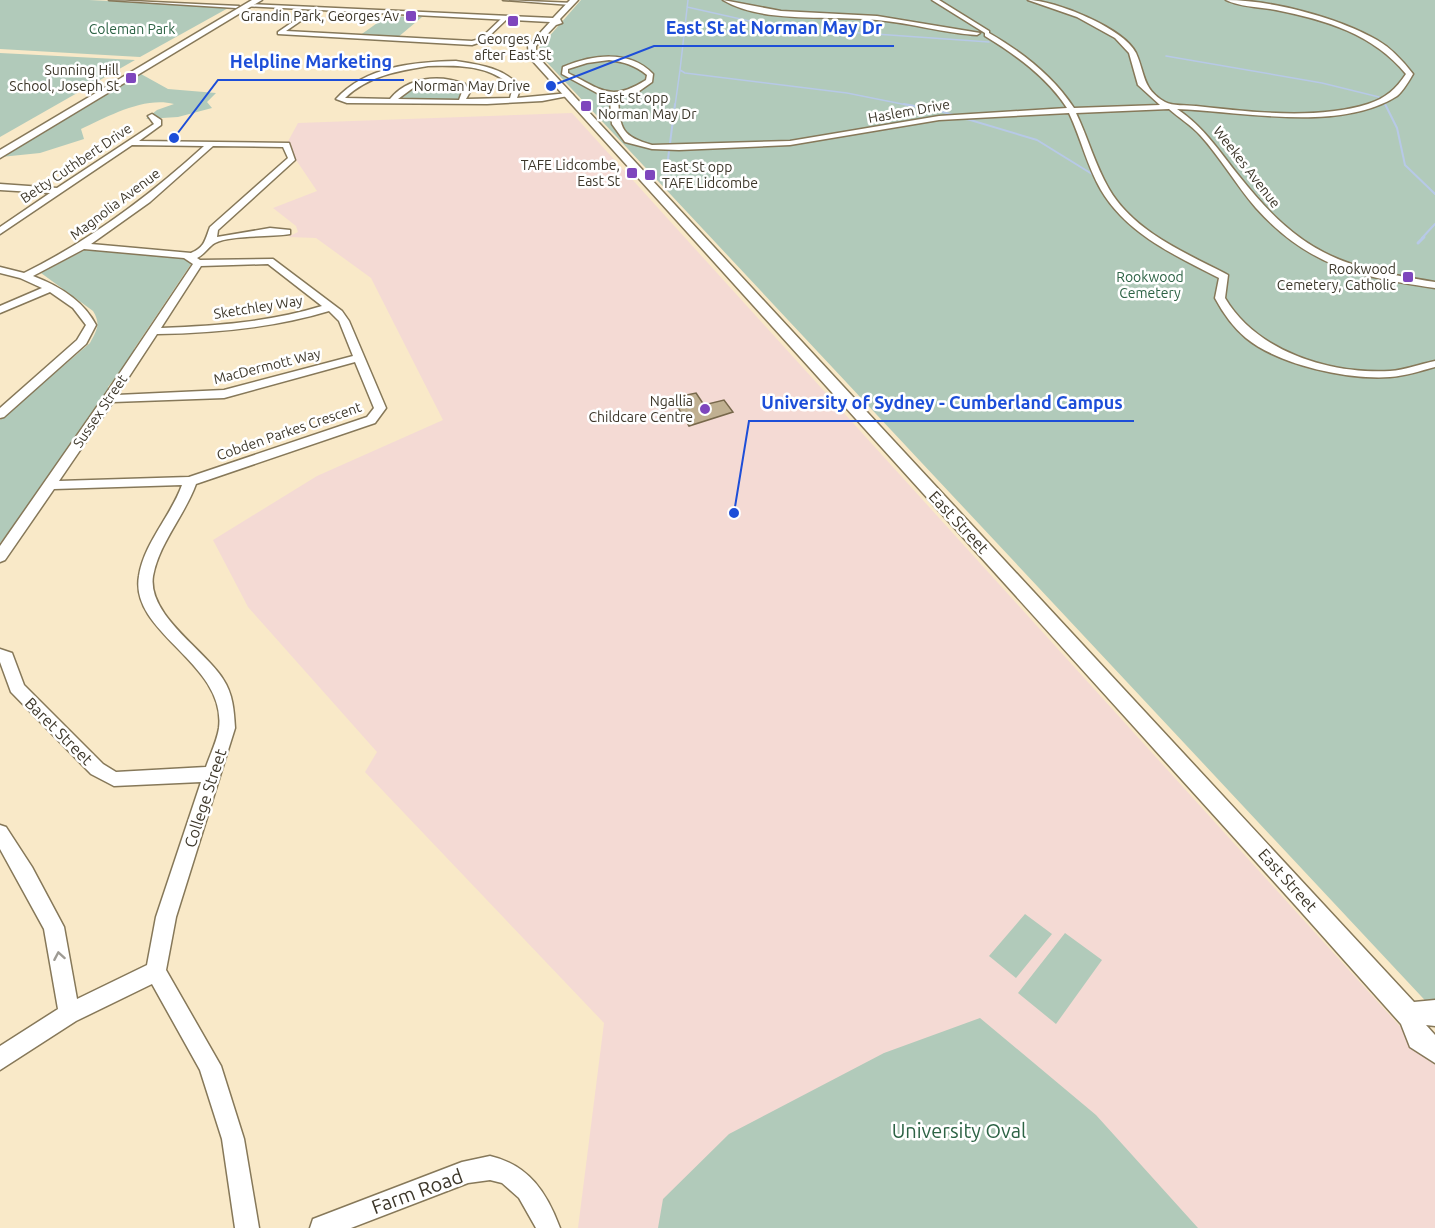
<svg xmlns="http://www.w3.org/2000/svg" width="1435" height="1228" font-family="Ubuntu,sans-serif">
<rect width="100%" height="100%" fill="#f9e9c8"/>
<path fill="#f4dad4" d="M572,113L1435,1065V1228H578L604,1023L365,772L377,752L248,607L213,540L317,476L443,420L371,278L316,238L288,237L298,232L296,226L273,208L317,191L286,145L298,123Z"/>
<path fill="#b1caba" d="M0,0H89L230,7L140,57L0,49Z
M581,0H1435V1011L540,55L539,48Z
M387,16L422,17L397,38L359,36Z
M0,53L135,60L0,137Z
M141,74L168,89L216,93L207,102L212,108L178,117L146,119L157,110L174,104C144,96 107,117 81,129L84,139L40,153L1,157Z
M428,83L457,85L462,94L459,99H397L413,86Z
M85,250L183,258L191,264L134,349L135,353L108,387L110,390L39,488L40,492L0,543V420L90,343C97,330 101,324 93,311L41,273Z
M1025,914L1052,934L1016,978L989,956Z
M1065,933L1102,960L1056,1024L1018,993Z
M980,1018L1096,1115L1198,1228H658L663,1199L729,1134L884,1053Z"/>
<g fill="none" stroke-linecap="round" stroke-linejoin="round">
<path stroke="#b7c9e7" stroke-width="1.5" d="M688,0L680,70L685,73L847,93L912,106
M687,7L776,27L989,42
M1166,56L1322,83L1379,97L1386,106
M675,106L680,70"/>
<path stroke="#b7c9e7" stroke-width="2" d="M904,104L940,111L1037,140L1092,174
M1385,104L1397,128L1405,165L1435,194
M666,175L675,104
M1422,238L1435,224"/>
<path stroke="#b7c9e7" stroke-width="3" d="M1418,243L1424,237"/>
</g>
<path fill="#c0b091" stroke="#77684b" stroke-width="1.5" d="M696,393L704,405L724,400L733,412L689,426L672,398Z"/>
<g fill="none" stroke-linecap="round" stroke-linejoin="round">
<g stroke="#867859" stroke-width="3">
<path id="minor" d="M109,0L239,6L236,8Z
M503,0L574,3L571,5Z
M723,0L781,11L877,16L980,33L977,35C943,33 911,23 877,20C831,15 763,24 723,0Z
M932,0H939L989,31V33C1022,52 1053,76 1074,108L1160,105L1138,85L1129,53L1115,38L1077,17L1028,0C1054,0 1124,28 1136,53C1145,73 1142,89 1165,102C1172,106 1187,105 1196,106C1249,112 1317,120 1368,104C1386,98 1396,89 1406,74C1373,34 1326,20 1276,10C1260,7 1240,7 1226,0C1271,0 1337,17 1377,40C1391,48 1403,61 1413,74C1409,81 1403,91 1397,96C1339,133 1241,111 1177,109C1204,127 1219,151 1239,176C1301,254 1339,267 1435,282V288C1360,277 1309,267 1256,208C1236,185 1221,158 1200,135C1191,125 1179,118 1169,109L1076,113C1088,138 1095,165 1109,189C1134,232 1186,253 1228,275L1225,298C1257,352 1330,374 1390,371C1405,370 1420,364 1435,361V367C1420,371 1405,376 1390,377C1348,380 1279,365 1246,338C1233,327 1223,313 1215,298L1219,278C1176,256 1127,234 1101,190C1087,166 1081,138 1069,113L939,120L790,145L679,150L652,149L625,142L612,124L610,100L562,74L563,67C592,55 629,49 653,74L652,82L635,94L615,96L618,99C620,130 622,136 652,145L790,141L939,116L1067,108C1047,77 1016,55 985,36V33ZM609,60C624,62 635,65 647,75L646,80C611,102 602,90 568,73V69L587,63Z
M313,8L315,11L286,31L472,41L480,39L502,18L507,19L484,41L472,45L278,34V32Z
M456,61C482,65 503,68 521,87L517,98L569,93L573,95L542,101L487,104L347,103L336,99C366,66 415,62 456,61ZM428,66C460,65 489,65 513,87L510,98L466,99L470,92L465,84C439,74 408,77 390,99L345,98C368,76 397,71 428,66ZM435,82L459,87L462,92L459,100L398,99L417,85Z
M152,114L161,120V125L139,141L289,143L295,160L218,230L217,237L270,228L290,230V234C273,237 230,235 215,243C208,247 205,254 197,258L200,260L273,259L342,311L349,321L386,408L375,423L196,484C185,515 159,543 153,576C147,615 204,649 223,679C233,694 234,711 235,728L176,917L166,970L221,1066L244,1139L259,1228H235L222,1139L200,1070L152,984L76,1021L0,1070V1046L58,1009L44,929L0,849V825L6,827L32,867L64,927L77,999L147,965L156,917L201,782L114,786L91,774L11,692L0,662V649L12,653L24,685L103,764L116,772L206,767C210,755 217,741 219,728C227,663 129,633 139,576C144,543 171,516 182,485L54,489L5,560L0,562V546L103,398L193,264L184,258L84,249L33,276C59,286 83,300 96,325L86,344L4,417L0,418V408L77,340L86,325L73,308L50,292L0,313V306L42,288L20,278L0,273V267L24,273C91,240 149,196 204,146L132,145L0,234V227L50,193L0,190V184L57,188L154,124L148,116ZM213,146L283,147L288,158L210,227C205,240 205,247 191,253L91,244L150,202ZM268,264L322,306C270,322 216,326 161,328L201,266ZM329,311L339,321L353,356L224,390L117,395L157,334C215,333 273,328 329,311ZM355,362L374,408L367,417L189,477L59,481L113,402L224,398Z
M490,1156C529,1165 547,1193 560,1228H536L519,1198L502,1183L490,1180L468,1183L351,1228H310L313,1219L462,1162Z"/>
</g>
<g stroke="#867859" stroke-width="3">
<path id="major" d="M570,0H578L560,19L562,23L556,25L536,46V55L1414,1002L1435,1000V1026L1426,1025L1435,1035V1063L1410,1047L1401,1024L1295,905L529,57L528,46L550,22L243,6L247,4L553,18Z"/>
</g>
<g stroke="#867859" stroke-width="3">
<path id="highway" d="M252,0H262L0,158V150Z"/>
</g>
<use href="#minor" fill="#fff" fill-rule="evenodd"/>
<use href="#major" fill="#fff" fill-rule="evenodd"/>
<use href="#highway" fill="#fff" fill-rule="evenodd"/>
</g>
<defs><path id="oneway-chevron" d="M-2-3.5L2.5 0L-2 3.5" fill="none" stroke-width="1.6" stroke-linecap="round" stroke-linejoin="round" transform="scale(1.5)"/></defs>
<use stroke="#9e9b94" href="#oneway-chevron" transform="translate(59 956) rotate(-100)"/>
<g fill="#7e46bd" stroke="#fff" stroke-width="2">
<rect x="405" y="10" width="12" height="12" rx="3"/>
<rect x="507" y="15" width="12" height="12" rx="3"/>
<rect x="125" y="72" width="12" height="12" rx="3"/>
<rect x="580" y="100" width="12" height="12" rx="3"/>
<rect x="626" y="167" width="12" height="12" rx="3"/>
<rect x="644" y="169" width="12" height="12" rx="3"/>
<rect x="1402" y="271" width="12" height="12" rx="3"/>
<circle cx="705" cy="409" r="6"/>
</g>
<g text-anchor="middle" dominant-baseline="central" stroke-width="5" stroke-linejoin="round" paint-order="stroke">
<g font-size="14" fill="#3d372a" stroke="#fff" text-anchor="end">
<text x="399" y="16">Grandin Park, Georges Av</text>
<text x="513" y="39" text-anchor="middle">Georges Av<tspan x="513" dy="16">after East St</tspan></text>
<text x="119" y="70">Sunning Hill<tspan x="119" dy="16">School, Joseph St</tspan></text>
<text x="598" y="98" text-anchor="start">East St opp<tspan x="598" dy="16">Norman May Dr</tspan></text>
<text x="620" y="165">TAFE Lidcombe,<tspan x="620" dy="16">East St</tspan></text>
<text x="662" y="167" text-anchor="start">East St opp<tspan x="662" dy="16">TAFE Lidcombe</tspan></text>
<text x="1396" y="269">Rookwood<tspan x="1396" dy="16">Cemetery, Catholic</tspan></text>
<text x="693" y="401">Ngallia<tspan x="693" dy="16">Childcare Centre</tspan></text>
</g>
<g font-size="14" fill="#2d6345" stroke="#fff">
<text x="132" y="29">Coleman Park</text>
<text x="1150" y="277">Rookwood<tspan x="1150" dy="16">Cemetery</tspan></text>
</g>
<g font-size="14" fill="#3d372a" stroke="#fff">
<text x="472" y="86">Norman May Drive</text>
<text transform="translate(909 111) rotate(-10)">Haslem Drive</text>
<text transform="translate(76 163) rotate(-34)">Betty Cuthbert Drive</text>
<text transform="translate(1247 167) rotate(52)">Weekes Avenue</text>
<text transform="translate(115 204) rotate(-37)">Magnolia Avenue</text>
<text transform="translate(258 307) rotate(-9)">Sketchley Way</text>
<text transform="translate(267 366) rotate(-14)">MacDermott Way</text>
<text transform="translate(100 411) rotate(-56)">Sussex Street</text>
<text transform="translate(289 431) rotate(-19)">Cobden Parkes Crescent</text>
</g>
<g font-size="16" fill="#3d372a" stroke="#fff">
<text transform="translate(959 522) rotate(47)">East Street</text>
<text transform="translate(59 731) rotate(45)">Baret Street</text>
<text transform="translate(205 798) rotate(-72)">College Street</text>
<text transform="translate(1288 880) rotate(48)">East Street</text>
</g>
<g font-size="20" fill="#2d6345" stroke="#fff">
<text x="959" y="1130">University Oval</text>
</g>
<g font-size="20" fill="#3d372a" stroke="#fff">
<text transform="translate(417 1191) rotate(-20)">Farm Road</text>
</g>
</g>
<path fill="none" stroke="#1d4ed8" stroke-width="2" d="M551 86L654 46H894M174 138L218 80H404M734 513L749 421H1134"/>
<g fill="#1d4ed8" stroke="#fff" stroke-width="2">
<circle cx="551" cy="86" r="6"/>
<circle cx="174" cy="138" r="6"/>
<circle cx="734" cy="513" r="6"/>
</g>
<g font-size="18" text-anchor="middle" font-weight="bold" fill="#1d4ed8" stroke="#fff" stroke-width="5" stroke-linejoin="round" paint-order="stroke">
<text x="774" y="34">East St at Norman May Dr</text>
<text x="311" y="68">Helpline Marketing</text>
<text x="942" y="409">University of Sydney - Cumberland Campus</text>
</g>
</svg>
